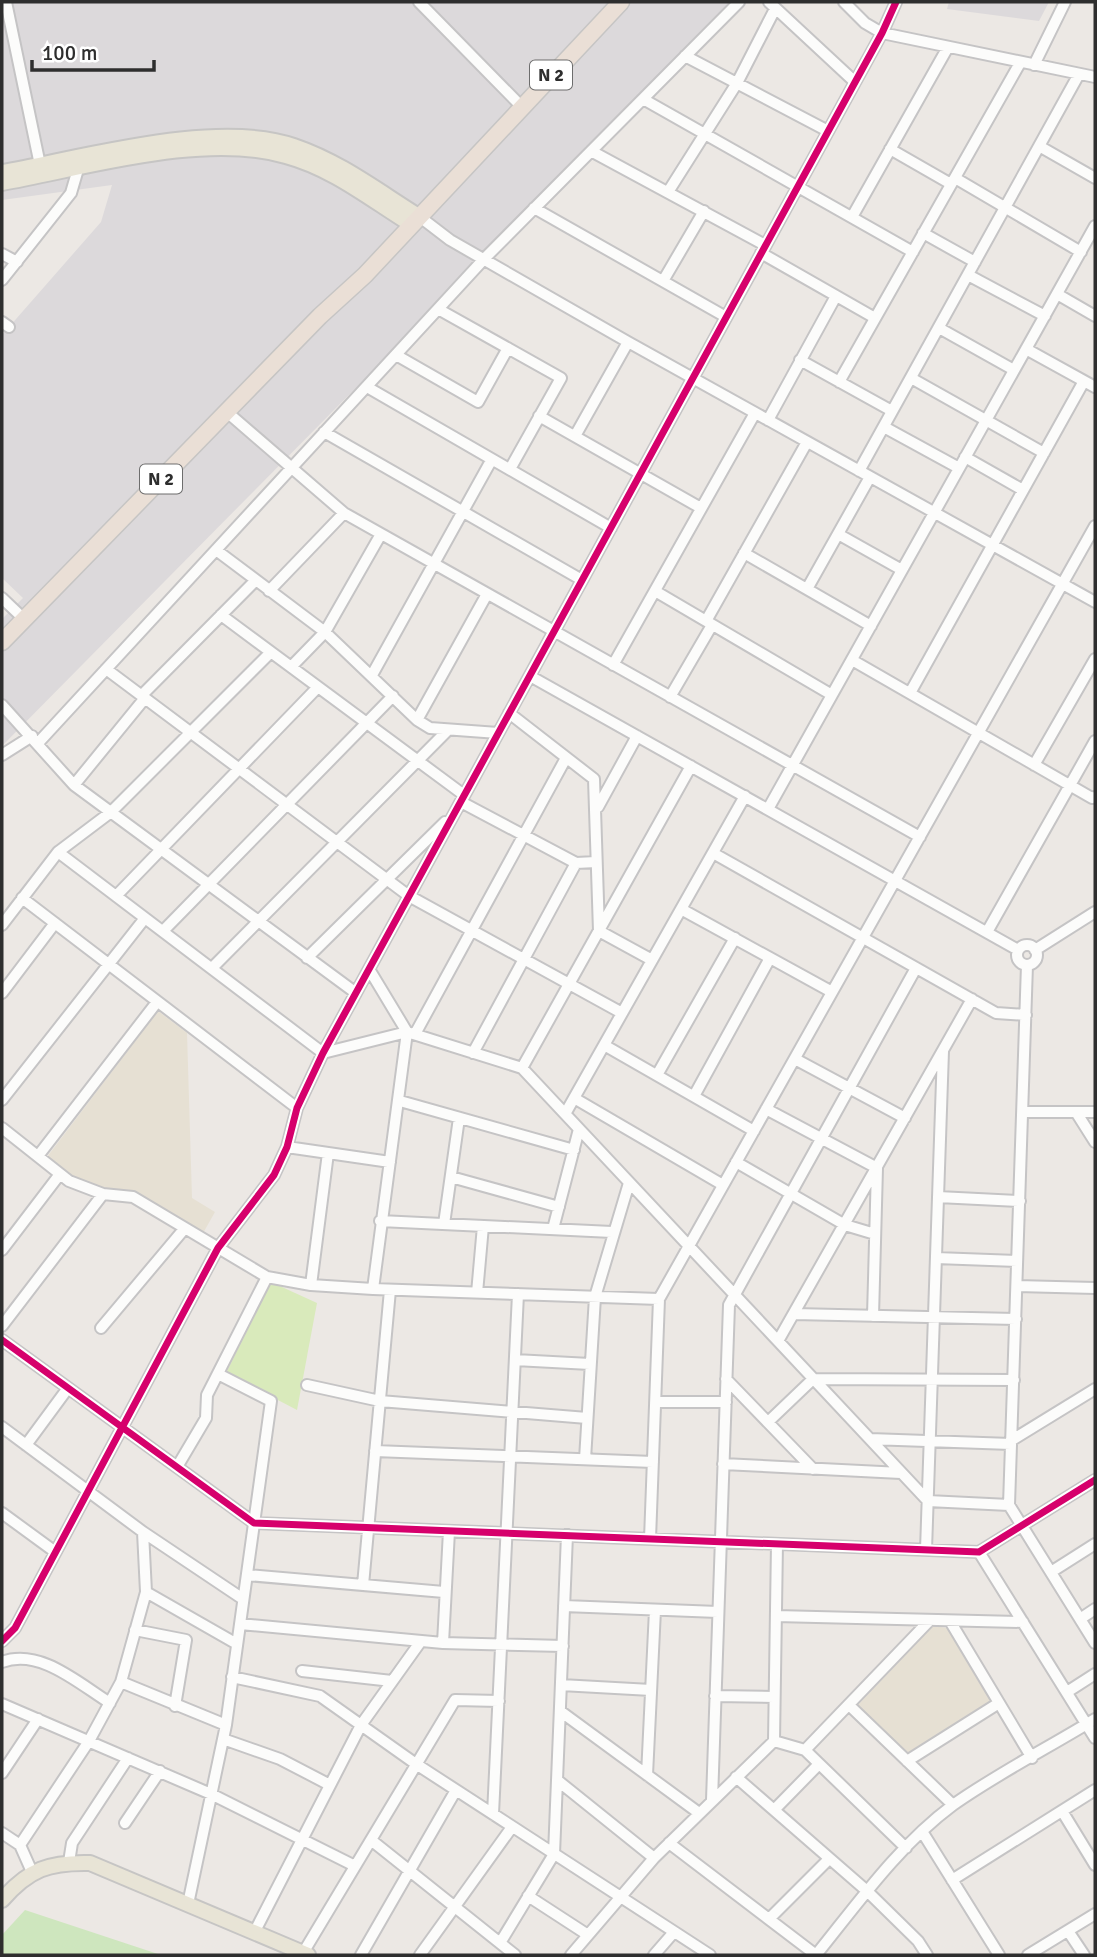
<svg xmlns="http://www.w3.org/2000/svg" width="1097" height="1957" font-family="Signika,sans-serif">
<rect width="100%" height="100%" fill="#ece8e4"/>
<path fill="#dcd9db" d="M2,2H737L2,746V619L23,598L2,578V335L101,222L112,185L2,200Z
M949,2H1049L1039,21L947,9Z"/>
<path fill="#e6e0d3" d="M158,1011L187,1033L192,1198L215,1212L202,1235L124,1193L77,1180L47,1157Z
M933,1626L947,1628L991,1702L908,1754L856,1707Z"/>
<path fill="#cee6be" d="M25,1910L161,1955H2V1935Z"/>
<path fill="#d9eabb" d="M271,1282L317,1303L297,1410L226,1373Z"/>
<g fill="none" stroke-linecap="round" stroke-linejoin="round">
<g stroke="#c5c4c5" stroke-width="14">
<path id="minor" d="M6,2L40,165
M419,2L521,106
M769,2L855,82
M844,2L865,23L882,33L1095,77
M685,56L828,131
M1034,65L1065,2
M643,99L913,252
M1039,146L1095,178
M890,149L951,184
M591,151L765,245
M955,178L1081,252
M668,192L737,83L775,9
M534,208L726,317
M420,217L450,240L628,342L1095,602
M852,217L948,47
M923,233L975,262
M761,253L875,318
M2,254L17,262
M968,275L1045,316
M2,280L71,193L78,169
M663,281L704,211
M1057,294L1095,316
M438,309L561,378L510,469
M2,322L9,327
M939,328L1014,370
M1026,349L1095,387
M396,355L478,402L508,348
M800,360L892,411
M911,378L1044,453
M839,382L1020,63
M367,387L611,528
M227,412L344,513L920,837
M539,416L701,508
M768,420L836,296
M884,427L959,468
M324,432L582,580
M575,436L628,342
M965,457L1023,490
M859,471L1079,74
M838,534L902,570
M216,550L325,632L417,720L430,728L498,733
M744,553L871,626
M807,589L870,477
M269,591L344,513
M655,591L832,695
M2,598L24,619
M221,615L464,795
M706,621L807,442
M852,660L1092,798L1095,797
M613,665L755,413
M291,667L325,632L381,534
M106,669L409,896L622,1013
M372,675L492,459
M530,676L1018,950
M910,693L1084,381
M142,695L255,581
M670,697L712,625
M2,705L74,785L356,993
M509,713L594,779L599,931L652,960
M417,720L487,594
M38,743L484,259L739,2
M2,755L32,736
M1034,765L1095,659
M74,785L145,698
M461,802L576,863L596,862
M598,807L637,736
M768,809L1095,226
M58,852L323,1053
M713,853L996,1013L1026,1015
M116,896L318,687
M22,898L297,1108
M681,909L832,992
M2,925L58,852L111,812L271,652
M163,931L393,696
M987,932L1095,741
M1017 955a10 10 0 1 1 20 0a10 10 0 1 1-20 0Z
M1035,950L1095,912
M307,958L445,822
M1027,965L1009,1505L1095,1643
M212,968L447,731
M369,969L407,1032L373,1289
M2,993L55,923
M415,1034L566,758
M604,1045L754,1131
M323,1053L407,1032L522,1068L928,1501L1009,1505
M473,1053L576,863
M795,1059L905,1118
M522,1068L691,766
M657,1075L735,938
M694,1096L770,958
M574,1098L723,1185
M2,1100L145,918
M400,1101L574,1150
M766,1109L877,1168L873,1316
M1023,1112H1095
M1076,1112L1095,1142
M565,1114L745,796
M2,1128L69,1181L103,1194L133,1197L267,1277L311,1285L373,1289L659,1299
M287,1147L390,1162
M38,1156L157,1002
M736,1162L845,1225L875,1234
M451,1177L559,1207
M938,1197L1020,1201
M380,1221L612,1232
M444,1224L459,1118
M553,1229L579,1129
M2,1250L60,1174
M936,1258L1017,1261
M311,1285L328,1153
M1017,1286L1095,1288
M477,1293L483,1226
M794,1314L1016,1319
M2,1326L103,1194
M101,1328L185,1228
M2,1340L254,1523L979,1552L1095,1480
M778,1341L972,999
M515,1360L590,1364
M726,1379L813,1469
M307,1385L380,1401L587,1418
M655,1402H726
M768,1422L813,1379L1014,1380
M2,1427L143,1532L243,1599
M870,1439L1011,1444
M1012,1440L1095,1389
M26,1445L68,1388
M375,1451L653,1462
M585,1459L595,1297L629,1183
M723,1464L901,1473
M177,1467L206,1418L207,1395L267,1277
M2,1513L54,1551
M650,1539L659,1299L1095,526
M926,1550L943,1051
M979,1552L1095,1738
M1051,1572L1095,1544
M247,1575L444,1592
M363,1585L390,1290
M146,1592L237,1644
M564,1606L718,1612
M776,1616L1023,1622
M1080,1619L1095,1609
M950,1621L1032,1758
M240,1624L443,1643L563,1646
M135,1630L186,1640L175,1706
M2,1641L15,1628L22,1615L218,1248L274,1175L287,1147L297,1108L323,1053L882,33L896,2
M443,1643L449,1531
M2,1662C40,1648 78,1683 110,1703
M302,1671L392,1681
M232,1677L320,1696L416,1764L710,1955
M121,1682L226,1725
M561,1685L651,1690
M1067,1692L1095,1674
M715,1696L774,1697
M2,1704L211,1794L355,1866
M850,1706L953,1805
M560,1711L699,1813
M223,1739L280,1759L330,1785
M774,1741L805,1750L906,1848
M805,1750L930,1620
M907,1761L999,1703
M2,1773L38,1719
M647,1775L655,1610
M736,1777L867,1891L918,1941L927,1955
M557,1780L654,1858
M712,1800L729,1305L916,968
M774,1810L819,1764
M1062,1811L1095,1865
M493,1814L518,1294
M125,1823L160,1771
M2,1833L20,1845L32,1872
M923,1833L999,1955
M371,1840L515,1955
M669,1843L816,1955
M20,1845L89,1741L121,1682L146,1592L143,1532
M69,1862L72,1843L128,1758
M952,1880L1095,1790
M528,1896L588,1935
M188,1904L226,1725L271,1401L218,1374
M769,1919L829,1859
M1068,1931L1084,1955
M254,1933L361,1725L421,1641
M500,1943L554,1854L567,1535
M303,1953L455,1700L499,1701
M361,1955L456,1790
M420,1955L512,1827
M571,1955L654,1858L774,1741L777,1544
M654,1955L674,1932
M816,1955C858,1903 899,1845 953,1805C995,1775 1051,1746 1095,1719
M1028,1955L1095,1914"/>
</g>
<g stroke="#c6c5c4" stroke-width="18">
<path id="major" d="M2,172C82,158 216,119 294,146C341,162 378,191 420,217
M2,183C86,168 203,132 286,156C334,169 371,200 412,225
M2,1900C29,1869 49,1862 90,1863L308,1955"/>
</g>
<g stroke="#c6c5c4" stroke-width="19">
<path id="highway" d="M2,642L320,316L365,275L621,2"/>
</g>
<use href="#minor" stroke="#fcfcfb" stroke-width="10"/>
<use href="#major" stroke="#e8e4d6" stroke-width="14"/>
<use href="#highway" stroke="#eadfd6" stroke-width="16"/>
<g stroke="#fff" stroke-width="11">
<path id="cycleway" d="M2,1340L254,1523L979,1552L1095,1480
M2,1641L15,1628L22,1615L218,1248L274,1175L287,1147L297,1108L323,1053L882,33L896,2"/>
</g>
<use href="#cycleway" stroke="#d6006c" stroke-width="7"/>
</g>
<g text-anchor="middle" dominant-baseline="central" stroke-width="5" stroke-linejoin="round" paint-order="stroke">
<g fill="#fff" stroke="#6d6d6d" stroke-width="2">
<rect x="530" y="60.5" width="42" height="29" rx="5"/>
<rect x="140" y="464.5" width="42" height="29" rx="5"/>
</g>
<g font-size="18" font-weight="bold" fill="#2e2e2e">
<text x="551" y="75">N 2</text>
<text x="161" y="479">N 2</text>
</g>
</g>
<rect width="1097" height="1957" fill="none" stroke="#2e2e2e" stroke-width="7"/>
<path d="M32 60v10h122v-10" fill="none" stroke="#2e2e2e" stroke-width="3.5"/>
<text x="42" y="60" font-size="21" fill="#2e2e2e" stroke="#ffffff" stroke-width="5" paint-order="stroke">100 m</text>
</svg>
